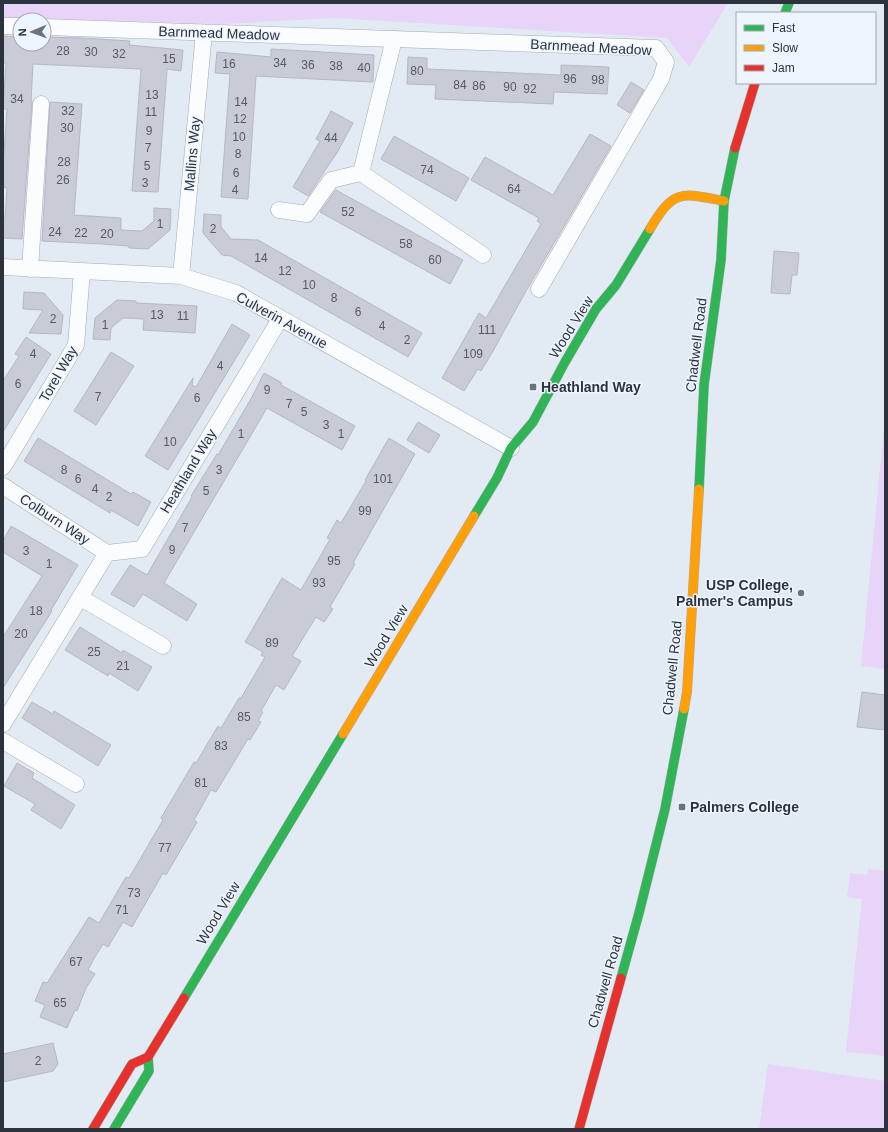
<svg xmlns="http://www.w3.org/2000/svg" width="888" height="1132" font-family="Arial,sans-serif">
<rect width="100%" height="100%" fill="#e2eaf4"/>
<path fill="#e8d4f8" d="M3,3H728L689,67L667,38L334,18L222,24L3,18Z
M885,417V669L861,666Z
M868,869L885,871V1056L846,1052L862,899L847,897L850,873L867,875Z
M768,1064L885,1081V1129H759Z"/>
<path fill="#c9ccd6" stroke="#b5b8c2" d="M3,36L20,37V44H44V37L82,38L130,41L129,45L183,50L181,71L167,69L158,192L132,191L141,69L33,64L31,101H32L22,239L3,238V218H5L7,188L3,187V166L7,109H3L6,63H3Z
M271,49L374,55L373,82L256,76L248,199L221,197L230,74L215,73L217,52L271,57Z
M408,57L427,58V69L561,75V65L609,67L607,94L554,92L553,104L435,99L436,85L407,84Z
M631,82L644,90L630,113L617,105Z
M50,102L82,104L74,215L121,218V230L142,231L154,221V208L171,209L170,230L148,249L129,248V246L102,244L42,241Z
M331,111L353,123L338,151L308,196L293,187L320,141L316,139Z
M590,134L611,146L526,291L492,353L481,371L478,369L464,391L442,378L479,313L486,318L541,224L537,221L539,218L471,180L485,157L553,195Z
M394,136L469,178L456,201L381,159Z
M336,190L463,260L450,284L320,212Z
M204,214L221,215V227L231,239L258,240L422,333L408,357L231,256L222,255L203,233Z
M774,251L799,253L797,275H792L790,294L771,293Z
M24,292L44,293L63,315L61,334L29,333L43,310L23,309Z
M117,300L136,301V303L197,306L195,333L143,330L144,319L123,318L111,328L110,340L93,339L95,318Z
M232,324L250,335L168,470L145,456L193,378L192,385L196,387Z
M26,337L51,354L3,432V381L19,356L15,354Z
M111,352L134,366L96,425L74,411Z
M264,373L282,383L281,385L355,426L342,450L267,408L164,583L197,604L187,621L143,594L134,607L111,594L130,565L147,575L192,497L191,496L217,454L218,455L252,397Z
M418,422L440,435L429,453L407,440Z
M38,438L131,494L133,492L151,502L138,526L111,510L110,513L24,461Z
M389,438L415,454L353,563L355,564L330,607L333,609L324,622L316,617L292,656L301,661L284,690L276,685L261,711L263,712L258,721L261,722L250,740L248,739L216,792L211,790L194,820L197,822L183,846L166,875L163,873L132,927L123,922L108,947L103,944L95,957L88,970L95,974L86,988L77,1011L75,1010L67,1028L40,1017L45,1005L35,1001L43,982L47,983L89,917L99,923L126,877L129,878L163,820L161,818L194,762L196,763L218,726L221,728L239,698H241L265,657L261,655L263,652L245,642L282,578L301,590L330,539L327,538L337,520L341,523L366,481L365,480Z
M11,526L78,565L51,610L52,611L3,688V637L42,576L3,552V541Z
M80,627L122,653L123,650L152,667L138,691L109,673L108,676L65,650Z
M862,692L885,695V730L857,727Z
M32,702L53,714L54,711L111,745L98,766L22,718Z
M17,763L34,773L32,778L75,805L61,829L31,810L35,804L4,786Z
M53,1043L58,1064L53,1071L3,1082V1054Z"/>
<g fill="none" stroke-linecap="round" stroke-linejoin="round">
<g stroke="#a3aab2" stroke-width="17">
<path id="street" d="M3,26H20
M44,27L656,48L666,62L661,79L539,289
M361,173L394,39
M279,210L307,214L331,180L361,173L483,255
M3,267L181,276L236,293L511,448
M30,269L41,104
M181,276L204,33
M3,467L76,345L82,271
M3,486L107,553
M81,598L163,646
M3,724L107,553L142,549L280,319
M3,741L76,784"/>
</g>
<g stroke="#a3aab2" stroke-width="10">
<path id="fast" d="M785,13L789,3
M699,489L704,385L721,260L724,201L735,148
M474,516L497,478L511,448L533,422L565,362L596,309L616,285L650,229
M621,978L639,913L665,809L684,709
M184,998L343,734
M114,1129L149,1071L148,1057"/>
</g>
<g stroke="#a3aab2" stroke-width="10">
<path id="slow" d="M650,229C674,188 682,193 724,201
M684,709L687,692L699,489
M343,734L474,516"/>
</g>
<g stroke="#a3aab2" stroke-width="10">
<path id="jam" d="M735,148L755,83
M93,1129L132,1064L148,1057L184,998
M579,1129L621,978"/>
</g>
<use href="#street" stroke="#fbfcfd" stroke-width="16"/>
<use href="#fast" stroke="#30b455" stroke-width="9"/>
<use href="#slow" stroke="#ff9f0a" stroke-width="9"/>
<use href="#jam" stroke="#e5322d" stroke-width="9"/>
</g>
<g fill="#6c737c" stroke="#eff5ff" stroke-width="1.5">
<rect x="529" y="383" width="8" height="8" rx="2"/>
<circle cx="801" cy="593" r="4"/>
<rect x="678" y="803" width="8" height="8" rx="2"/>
</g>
<g text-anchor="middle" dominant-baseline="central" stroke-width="3" stroke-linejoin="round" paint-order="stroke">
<g font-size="12" fill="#545962">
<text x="63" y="51">28</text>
<text x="91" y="52">30</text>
<text x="119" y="54">32</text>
<text x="169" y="59">15</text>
<text x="280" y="63">34</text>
<text x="229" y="64">16</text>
<text x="308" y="65">36</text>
<text x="336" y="66">38</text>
<text x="364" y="68">40</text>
<text x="417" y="71">80</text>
<text x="570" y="79">96</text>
<text x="598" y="80">98</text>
<text x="460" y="85">84</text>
<text x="479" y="86">86</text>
<text x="510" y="87">90</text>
<text x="530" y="89">92</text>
<text x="152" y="95">13</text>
<text x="17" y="99">34</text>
<text x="241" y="102">14</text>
<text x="68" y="111">32</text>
<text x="151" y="112">11</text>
<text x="240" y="119">12</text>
<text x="67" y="128">30</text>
<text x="149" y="131">9</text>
<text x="239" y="137">10</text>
<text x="331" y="138">44</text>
<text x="148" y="148">7</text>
<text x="238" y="154">8</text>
<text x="64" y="162">28</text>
<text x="147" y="166">5</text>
<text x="427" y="170">74</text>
<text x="236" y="173">6</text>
<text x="63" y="180">26</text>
<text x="145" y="183">3</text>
<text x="514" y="189">64</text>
<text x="235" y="190">4</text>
<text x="348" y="212">52</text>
<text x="160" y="224">1</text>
<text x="213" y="229">2</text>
<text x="55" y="232">24</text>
<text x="81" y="233">22</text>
<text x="107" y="234">20</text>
<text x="406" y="244">58</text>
<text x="261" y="258">14</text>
<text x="435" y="260">60</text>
<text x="285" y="271">12</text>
<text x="309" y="285">10</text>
<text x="334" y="298">8</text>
<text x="358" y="312">6</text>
<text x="157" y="315">13</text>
<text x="183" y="316">11</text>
<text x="53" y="319">2</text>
<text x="105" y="325">1</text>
<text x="382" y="326">4</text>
<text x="487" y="330">111</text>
<text x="407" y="340">2</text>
<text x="33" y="354">4</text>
<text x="473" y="354">109</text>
<text x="220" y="366">4</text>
<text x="18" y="384">6</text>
<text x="267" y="390">9</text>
<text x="98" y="397">7</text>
<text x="197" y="398">6</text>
<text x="289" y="404">7</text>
<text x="304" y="412">5</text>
<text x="326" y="425">3</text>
<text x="241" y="434">1</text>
<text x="341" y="434">1</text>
<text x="170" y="442">10</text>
<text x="64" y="470">8</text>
<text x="219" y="470">3</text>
<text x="78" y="479">6</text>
<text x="383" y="479">101</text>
<text x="95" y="489">4</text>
<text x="206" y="491">5</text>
<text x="109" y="497">2</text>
<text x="365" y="511">99</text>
<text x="185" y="528">7</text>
<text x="172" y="550">9</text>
<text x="26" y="551">3</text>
<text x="334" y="561">95</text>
<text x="49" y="564">1</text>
<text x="319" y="583">93</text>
<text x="36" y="611">18</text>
<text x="21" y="634">20</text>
<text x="272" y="643">89</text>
<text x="94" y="652">25</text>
<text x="123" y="666">21</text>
<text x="244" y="717">85</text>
<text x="221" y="746">83</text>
<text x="201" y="783">81</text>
<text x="165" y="848">77</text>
<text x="134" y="893">73</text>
<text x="122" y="910">71</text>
<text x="76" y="962">67</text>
<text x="60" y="1003">65</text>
<text x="38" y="1061">2</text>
</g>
<g font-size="14" fill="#2d333c" stroke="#eff5ff">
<text transform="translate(219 33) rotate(2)">Barnmead Meadow</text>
<text transform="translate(591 47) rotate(3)">Barnmead Meadow</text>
<text transform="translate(192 154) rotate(-85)">Mallins Way</text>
<text transform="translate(282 320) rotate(29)">Culverin Avenue</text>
<text transform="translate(571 327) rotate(-58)">Wood View</text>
<text transform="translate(696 345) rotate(-83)">Chadwell Road</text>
<text transform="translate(58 374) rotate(-60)">Torel Way</text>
<text transform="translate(188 471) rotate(-59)">Heathland Way</text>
<text transform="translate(55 519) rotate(33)">Colburn Way</text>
<text transform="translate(386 636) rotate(-59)">Wood View</text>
<text transform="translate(672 668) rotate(-84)">Chadwell Road</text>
<text transform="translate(218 913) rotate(-59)">Wood View</text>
<text transform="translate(605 982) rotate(-74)">Chadwell Road</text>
</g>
<g font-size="14" font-weight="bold" fill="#2d333c" stroke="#eff5ff" text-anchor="start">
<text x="541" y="387">Heathland Way</text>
<text x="793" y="585" text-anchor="end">USP College,<tspan x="793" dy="16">Palmer's Campus</tspan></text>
<text x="690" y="807">Palmers College</text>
</g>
</g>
<rect width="888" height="1132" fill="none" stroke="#2d333c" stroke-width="8"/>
<rect x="736" y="12" width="140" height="72" fill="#eff5ff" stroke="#a1a7b1"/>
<rect x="744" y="25" width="20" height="6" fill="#30b455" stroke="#a1a7b1"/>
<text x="772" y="32" font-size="12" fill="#2d333c">Fast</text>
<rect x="744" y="45" width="20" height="6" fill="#ff9f0a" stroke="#a1a7b1"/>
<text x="772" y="52" font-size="12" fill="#2d333c">Slow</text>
<rect x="744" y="65" width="20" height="6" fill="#e5322d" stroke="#a1a7b1"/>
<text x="772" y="72" font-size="12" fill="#2d333c">Jam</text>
<g transform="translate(32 32) rotate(268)"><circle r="19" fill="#eff5ff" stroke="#a1a7b1"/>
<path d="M0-3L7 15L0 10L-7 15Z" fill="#6c737c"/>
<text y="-6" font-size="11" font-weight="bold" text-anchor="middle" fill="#2d333c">N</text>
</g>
</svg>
